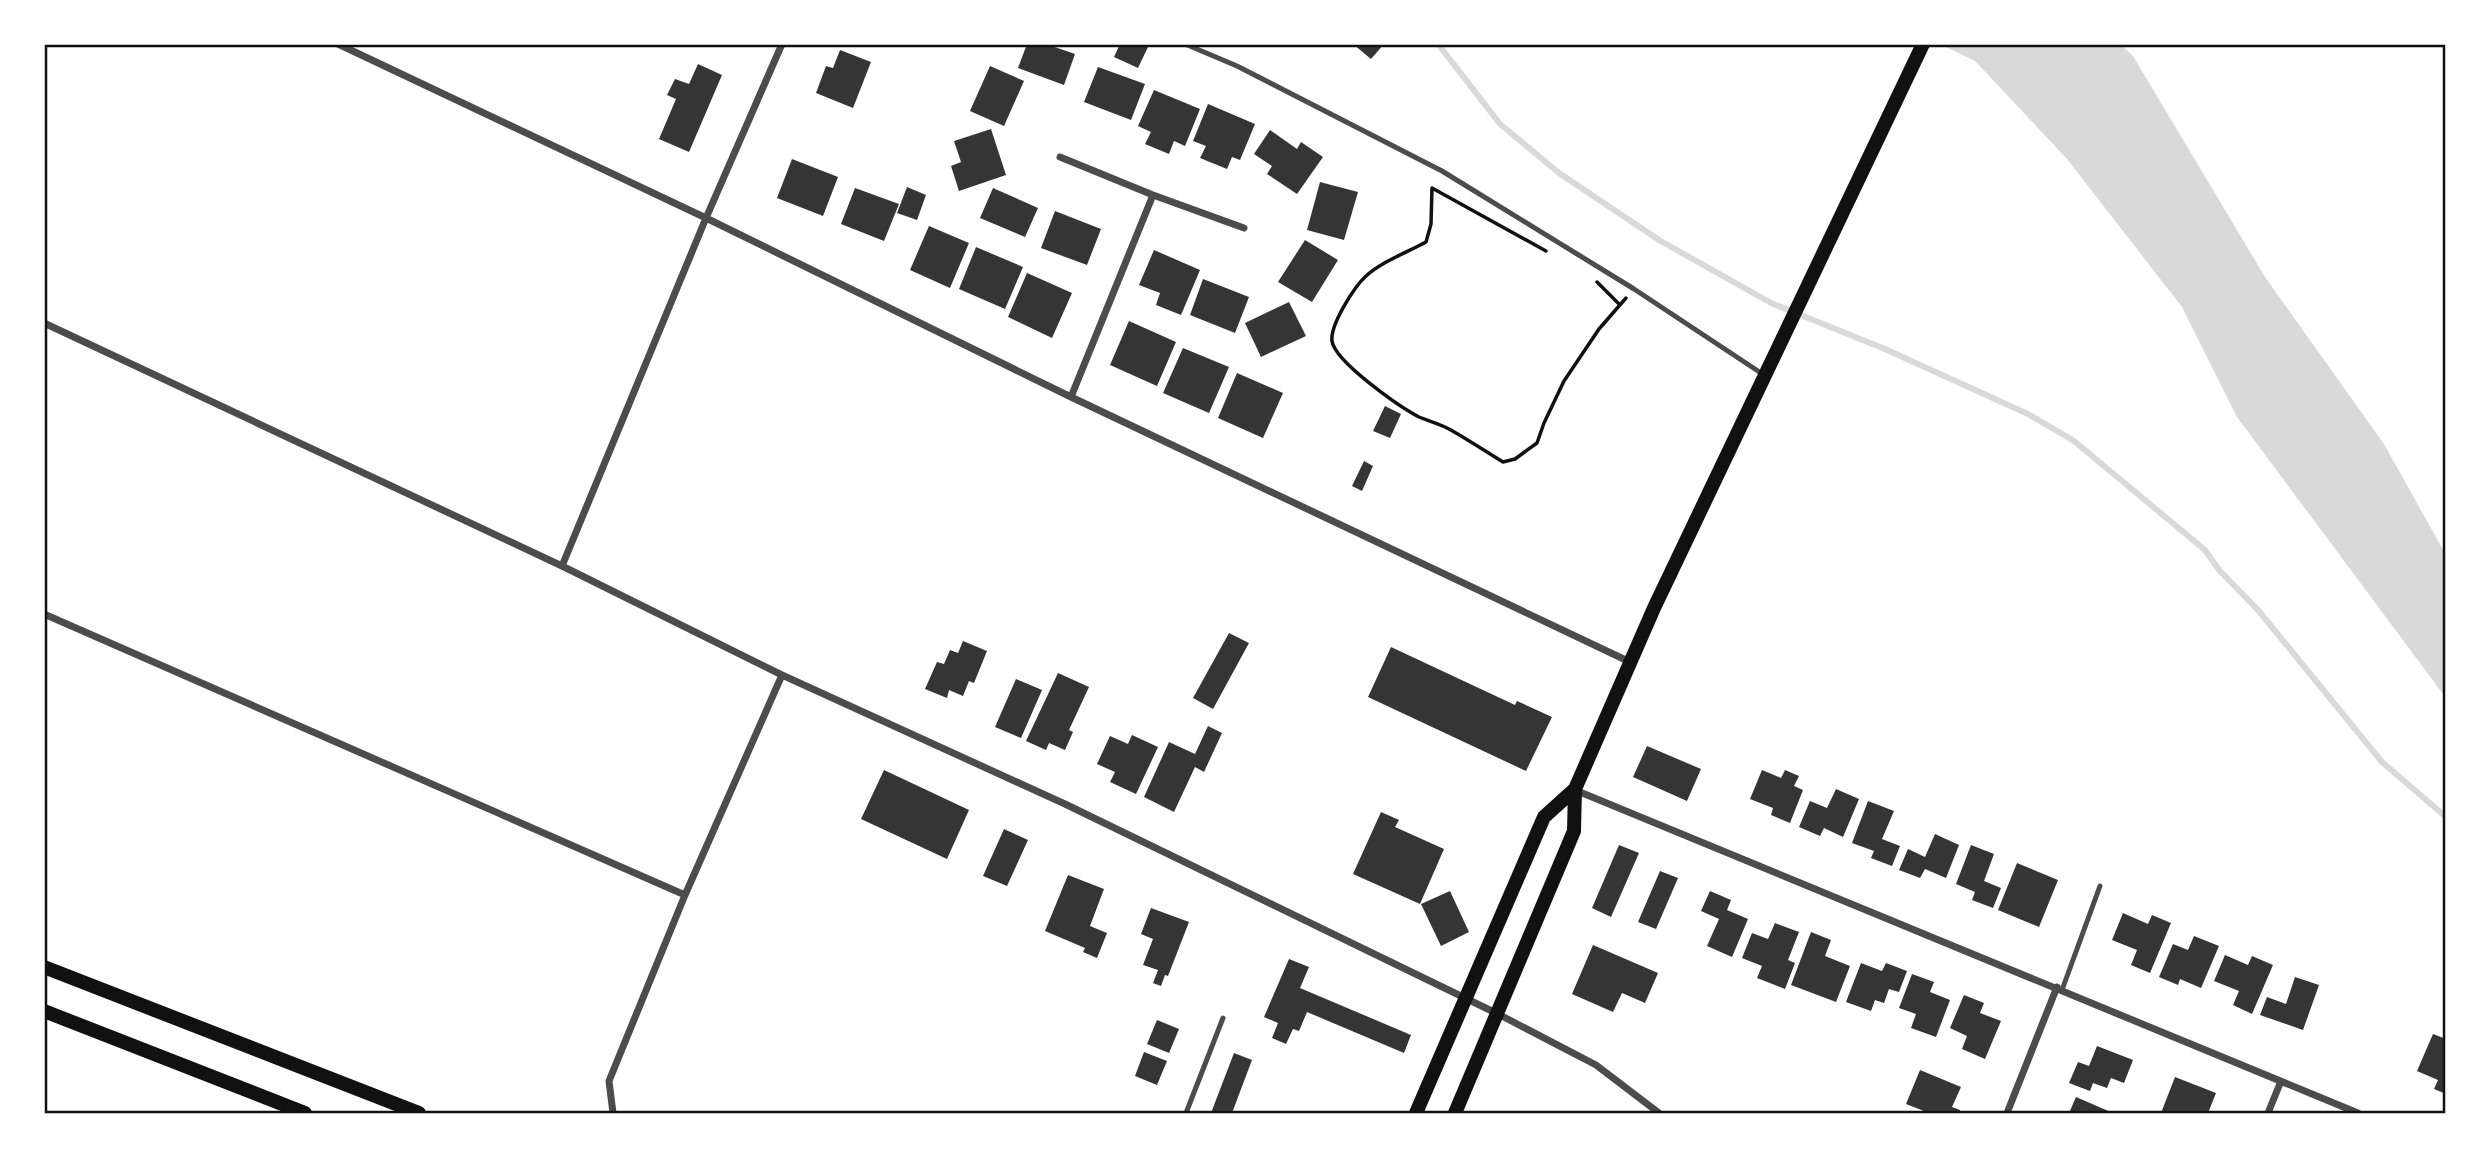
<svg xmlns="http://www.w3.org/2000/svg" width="2490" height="1157" font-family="'Roboto Condensed',sans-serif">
<rect width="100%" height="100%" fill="#fff"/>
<path fill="#d9d9d9" d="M1940,44H2120L2133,56L2265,277L2384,444L2446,555V698L2237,417L2182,307L2067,159L1975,61Z"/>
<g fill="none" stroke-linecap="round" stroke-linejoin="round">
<path stroke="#d9d9d9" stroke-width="6" d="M1438,44L1500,124L1559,173L1659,240L1771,303L1885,349L2028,414L2074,441L2205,550L2219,570L2258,610L2382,762L2446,817"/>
</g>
<path fill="#353535" d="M1027,44H1046L1075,54L1064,85L1018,68Z
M1120,44H1142L1148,47L1138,68L1114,57Z
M1353,44H1384L1371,59Z
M840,50L871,62L853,108L816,93L826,66L833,68Z
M698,64L722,75L689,152L659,139L676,99L667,95L675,79L689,84Z
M990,66L1024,81L1004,126L970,111Z
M1098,67L1145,84L1131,120L1084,102Z
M1154,90L1200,109L1185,146L1174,141L1169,154L1145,144L1151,132L1138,126Z
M1208,104L1255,124L1240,160L1232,157L1227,169L1200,158L1206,146L1193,141Z
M991,129L1006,175L959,191L951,166L961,162L954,141Z
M1270,130L1297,149L1301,142L1323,157L1297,194L1267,174L1272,166L1254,154Z
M792,159L838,177L823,216L777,198Z
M1320,182L1358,192L1344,240L1307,230Z
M907,187L926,195L917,220L897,213Z
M855,188L899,204L884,241L841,224Z
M993,188L1038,208L1025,237L980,218Z
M1055,211L1101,229L1087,265L1041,248Z
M929,226L969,243L950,288L910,270Z
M1305,240L1338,260L1312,302L1278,282Z
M976,247L1023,267L1005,309L959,289Z
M1154,250L1200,270L1181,315L1156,305L1160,293L1139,285Z
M1027,273L1072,293L1052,338L1008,317Z
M1203,279L1249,297L1235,333L1190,315Z
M1289,302L1306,336L1261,357L1245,323Z
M1129,321L1176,342L1157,386L1110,365Z
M1183,348L1229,367L1209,413L1163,393Z
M1237,373L1283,393L1263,438L1218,418Z
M1385,406L1401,414L1390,438L1373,431Z
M1364,461L1373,466L1362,491L1352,486Z
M1229,633L1249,643L1213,709L1193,698Z
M963,641L987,651L974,683L969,681L963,696L949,690L947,698L925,689L937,662L944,664L950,650L958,653Z
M1391,647L1515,705L1517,701L1552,717L1526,771L1368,697Z
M1058,673L1089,687L1069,730L1073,732L1065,750L1049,743L1046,750L1026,741Z
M1016,679L1042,690L1021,738L995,727Z
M1208,726L1222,733L1204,772L1195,767L1174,812L1144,797L1169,742L1195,754Z
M1132,735L1158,747L1136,794L1110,782L1115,772L1097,764L1110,736L1128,744Z
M1647,746L1701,769L1687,801L1633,777Z
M884,770L969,810L947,859L861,819Z
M1762,770L1781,778L1785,770L1799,776L1794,786L1803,790L1790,823L1771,815L1773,808L1750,799Z
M1836,789L1859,799L1843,837L1824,828L1820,836L1799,827L1810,801L1827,808Z
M1868,801L1894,811L1882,839L1900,846L1892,866L1871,858L1874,851L1852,843Z
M1381,812L1399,820L1395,827L1444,849L1420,904L1353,874Z
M1004,829L1028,840L1007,886L983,876Z
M1935,834L1959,845L1946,878L1925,869L1920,878L1899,870L1908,849L1925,857Z
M1619,845L1639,853L1611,917L1592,908Z
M1971,845L1994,854L1984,881L2001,888L1993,908L1972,900L1975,892L1956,884Z
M2017,863L2058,880L2039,927L1998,910Z
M1660,871L1678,878L1656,929L1638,922Z
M1068,875L1104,889L1090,926L1107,933L1097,958L1083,952L1085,948L1045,931Z
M1450,891L1469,932L1441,946L1421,904Z
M1710,891L1731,900L1727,910L1748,919L1732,957L1707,946L1719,919L1701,911Z
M1151,908L1189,922L1168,976L1165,975L1161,986L1153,983L1158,970L1143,965L1153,939L1141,934Z
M2123,913L2148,924L2152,915L2171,923L2150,973L2131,965L2137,950L2112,940Z
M1775,923L1799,932L1788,960L1795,963L1785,989L1757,978L1762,966L1742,958L1752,933L1768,939Z
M1811,932L1831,940L1825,956L1850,966L1836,1002L1791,985Z
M2194,936L2219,946L2201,988L2180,979L2178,985L2159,977L2173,944L2188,950Z
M1593,945L1658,973L1645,1003L1622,993L1613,1012L1572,994Z
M2225,955L2248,965L2252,956L2273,965L2252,1014L2233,1005L2239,991L2214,981Z
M1289,959L1309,967L1300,988L1411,1035L1404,1053L1307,1012L1299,1031L1293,1029L1286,1044L1272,1038L1278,1023L1264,1017Z
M1861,963L1882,971L1886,963L1907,971L1899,992L1889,989L1884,1003L1875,1000L1871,1011L1846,1002Z
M1912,974L1934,982L1930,992L1950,1000L1936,1037L1911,1028L1916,1014L1899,1008Z
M2295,977L2319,985L2303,1030L2260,1015L2267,997L2286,1004Z
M1964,995L1984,1003L1980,1013L2001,1021L1985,1059L1962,1049L1967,1036L1950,1028Z
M1157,1020L1179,1029L1169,1053L1147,1044Z
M2433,1034L2446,1039V1094L2434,1089L2438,1080L2417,1071Z
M2097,1046L2133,1060L2124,1083L2111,1078L2107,1088L2093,1083L2090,1091L2069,1083L2078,1062L2089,1066Z
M1144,1052L1167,1061L1157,1085L1135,1076Z
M1234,1053L1252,1060L1232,1113H1211Z
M1920,1070L1961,1087L1952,1107L1960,1110L1959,1113H1929L1906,1104Z
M2175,1077L2216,1093L2208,1113H2161Z
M2076,1097L2113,1113H2069Z"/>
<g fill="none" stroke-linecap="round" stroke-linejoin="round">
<path stroke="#111" stroke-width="3.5" d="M1546,251L1432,188L1431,224L1426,242C1406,253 1383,261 1366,276C1354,287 1330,325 1332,341C1335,362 1400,407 1419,417C1429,421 1440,424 1449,429C1467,439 1485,451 1503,462L1515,459L1537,443L1544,423L1564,381L1599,329L1626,298
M1597,282L1620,305"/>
<path stroke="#4c4c4c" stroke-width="5" d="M1185,44L1237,66L1442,171L1634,289L1764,375
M2062,990L2100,886
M1186,1113L1223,1018"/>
<path stroke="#4c4c4c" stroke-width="7" d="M338,44L706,218L1071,397L1630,662
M1060,157L1153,195L1244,228
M44,323L562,566L782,675L1065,804L1498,1014L1596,1065L1659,1113
M1071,397L1153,195
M562,566L706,218L782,44
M44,614L685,895
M1575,790L2358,1113
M613,1113L609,1081L685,895L782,675
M2007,1113L2057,987
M2268,1113L2281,1081"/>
<path stroke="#111" stroke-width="14" d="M44,967L419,1113
M44,1011L305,1113
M1416,1113L1544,817L1575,789
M1455,1113L1574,831L1575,789L1654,608L1923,44"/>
</g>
<rect width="2490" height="1157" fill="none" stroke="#ffffff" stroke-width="91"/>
<rect x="46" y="46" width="2398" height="1066" fill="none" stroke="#111" stroke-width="2.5"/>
</svg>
